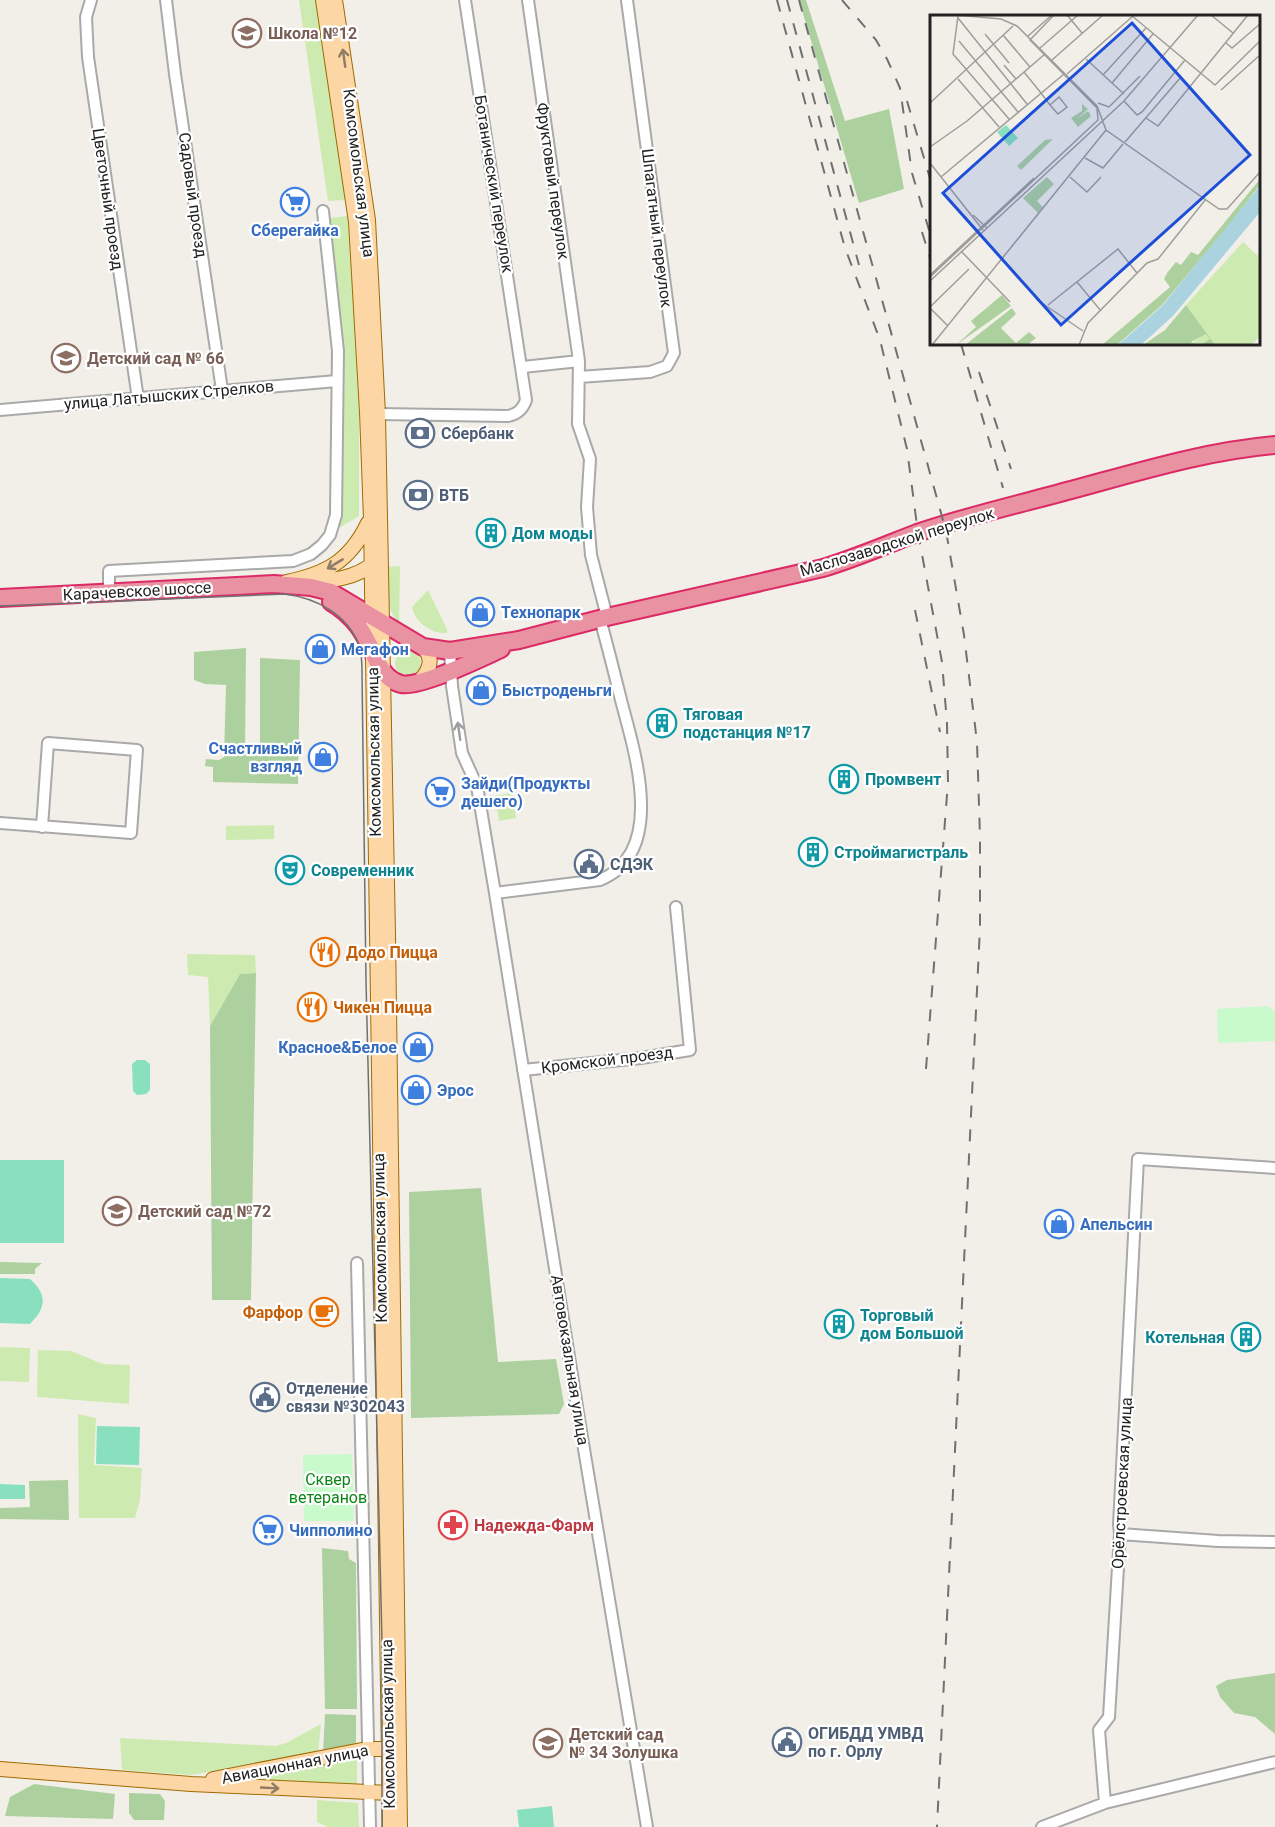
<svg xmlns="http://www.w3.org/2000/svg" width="1275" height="1827" font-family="Roboto,sans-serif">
<rect width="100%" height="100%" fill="#f2efe9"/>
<path fill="#cdebb0" d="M299,0H316L345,200L328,201Z
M348,216L359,389V516L339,528L342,514L340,392L345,390L329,218Z
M400,566L399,627L388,605L387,567Z
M428,590L447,629V633C432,634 415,623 412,607Z
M395 663a13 13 0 1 1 26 0a13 13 0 1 1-26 0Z
M512,793L516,818L499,821L495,796Z
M274,825V839L226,840V826Z
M187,954L255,955L256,973L240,974L210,1026L208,977L188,975Z
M0,1347L30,1348L29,1382L0,1381Z
M38,1350L71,1351L103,1364L130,1365L129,1404L37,1397Z
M78,1414L96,1418L94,1465L142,1468L140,1499L135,1518H79Z
M321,1724L318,1753L191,1775L122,1770L120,1738L276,1746L286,1743Z
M357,1757V1787L232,1780Z
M317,1800L358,1803L359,1827H328L317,1822Z"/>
<path fill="#add19e" d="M799,0H806L845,121L889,109L904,189L859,203Z
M246,648L245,752L260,747V658L300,660L298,784L213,782V767L205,766L206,759L219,760L224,757L226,685L205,684L194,680V652Z
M256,973L251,1300H212L210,1026L240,974Z
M481,1188L498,1362L556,1359L564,1404L559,1414L411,1418L409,1192Z
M0,1262L42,1263L35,1269V1274H0Z
M68,1480L69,1520L0,1519V1508L30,1507L29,1481Z
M322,1548L348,1551L349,1559L356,1563L357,1709H325Z
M1275,1673V1734L1255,1717L1234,1713L1220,1697L1216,1686L1227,1680Z
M325,1714L356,1715V1744L323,1752Z
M34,1784L115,1794L113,1819L5,1816L10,1797Z
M129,1793L160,1794L165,1801L164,1820H134L129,1813Z"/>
<path fill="#c8facc" d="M1268,1006L1275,1012V1041L1218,1043L1217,1009Z
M352,1454L354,1521H304L303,1455Z"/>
<path fill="#88e0be" d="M137,1060H145L150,1064V1090L146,1094L137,1095L133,1091L132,1064Z
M0,1160H64V1243H0Z
M0,1278L30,1279C48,1295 46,1308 30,1324L0,1323Z
M97,1426L140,1427L139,1465L96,1464Z
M0,1484L25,1485V1499H0Z
M552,1806L554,1827H519L517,1810Z"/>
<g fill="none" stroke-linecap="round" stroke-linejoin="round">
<g stroke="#a9a9a9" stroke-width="14">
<path id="minor" d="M91,0L86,17L88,57L138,399
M166,0L175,74L222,390
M528,0L579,361L578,424L590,459L587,507L591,555L607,617
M523,367L579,361
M579,377L650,372L667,366L674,353L627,0
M0,410L337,381
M378,414L508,416C518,414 523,409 526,400L465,0
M109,592V571L293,561L311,554L322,545L330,535L336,515L338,351L323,211
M450,651L452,686L462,753L477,786L495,893L579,1419L647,1827
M0,823L131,833L137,750L48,743L42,827
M495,893L600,880C666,853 636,756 622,704C615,676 608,647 600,619
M523,1070L641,1058L690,1050L676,907
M357,1263L370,1827
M1120,1534L1218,1541L1275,1542
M1105,1803L1099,1730L1109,1717L1120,1534L1119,1524L1138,1159L1275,1168
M1042,1827L1105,1803L1275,1762"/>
</g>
<g stroke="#a06b00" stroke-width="16">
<path id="major" d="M323,0L356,222L367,412L371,519L390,1827
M335,0L368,220L378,414L388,934L400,1827
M286,582C326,574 350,561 368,523
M306,582C330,581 356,579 375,562
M419,682C429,671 435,659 423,647
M0,1769L191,1784L390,1793
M213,1779L367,1749H389L397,1753"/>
</g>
<g stroke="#dc2a67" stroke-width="20">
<path id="highway" d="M0,598L274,584L311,587L331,592L423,647L450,651L519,640L607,617L823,568C856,558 886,545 917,533C967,516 1020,504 1071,490C1138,472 1205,451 1275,445
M331,602C355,616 365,634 376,659C381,670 389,681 401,684C420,688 481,658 501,649"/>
</g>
<use href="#minor" stroke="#fff" stroke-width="10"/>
<use href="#major" stroke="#fcd6a4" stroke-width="14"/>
<use href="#highway" stroke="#e892a2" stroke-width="16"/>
<path stroke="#707070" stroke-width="1.5" d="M0,606L285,594C316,598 347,614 359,645C362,653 362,663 362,673L366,981L382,1642V1827"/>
<path stroke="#707070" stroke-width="2" stroke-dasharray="12 12" stroke-linecap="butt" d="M777,0L845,248L880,340L907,449L918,533L942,662L947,723L948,782L926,1069
M787,0L859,265
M799,0L946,531L964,635L977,742L980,837V927L937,1827
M842,0L876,40L887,59L900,88L912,173L932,240
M907,101L932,185
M922,232L932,264
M961,344L1003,488
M979,372L1011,469
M915,610L940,732"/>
</g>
<defs><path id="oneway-shaft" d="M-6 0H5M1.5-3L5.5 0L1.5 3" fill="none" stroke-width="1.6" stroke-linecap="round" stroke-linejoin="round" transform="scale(1.5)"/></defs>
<g stroke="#8f7c63">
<use href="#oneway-shaft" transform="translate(344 58) rotate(-98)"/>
<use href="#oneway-shaft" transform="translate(335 564) rotate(149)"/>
<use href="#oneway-shaft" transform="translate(270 1788) rotate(3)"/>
</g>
<use stroke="#9c9c9c" href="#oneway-shaft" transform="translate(459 731) rotate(-98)"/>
<defs>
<g id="school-ring" transform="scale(1.5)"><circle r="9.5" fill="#fff" stroke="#8d6e63" stroke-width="1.5"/><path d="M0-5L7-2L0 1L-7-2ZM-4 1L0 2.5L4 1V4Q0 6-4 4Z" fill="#8d6e63"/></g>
<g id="supermarket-ring" transform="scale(1.5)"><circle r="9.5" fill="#fff" stroke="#3f7fe0" stroke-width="1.5"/><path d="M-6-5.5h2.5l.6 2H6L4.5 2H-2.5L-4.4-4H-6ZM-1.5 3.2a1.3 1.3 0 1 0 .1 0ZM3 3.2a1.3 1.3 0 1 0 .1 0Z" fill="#3f7fe0"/></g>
<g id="bank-ring" transform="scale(1.5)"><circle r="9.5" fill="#fff" stroke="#5c6f8a" stroke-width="1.5"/><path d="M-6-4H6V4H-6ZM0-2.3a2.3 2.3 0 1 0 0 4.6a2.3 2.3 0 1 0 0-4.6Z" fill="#5c6f8a"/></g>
<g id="building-ring" transform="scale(1.5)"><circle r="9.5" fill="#fff" stroke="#0f9aa8" stroke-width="1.5"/><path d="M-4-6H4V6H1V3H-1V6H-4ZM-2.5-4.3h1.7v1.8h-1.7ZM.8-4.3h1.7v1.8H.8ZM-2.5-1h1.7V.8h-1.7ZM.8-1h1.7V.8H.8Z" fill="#0f9aa8"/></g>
<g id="shop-ring" transform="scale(1.5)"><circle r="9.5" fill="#fff" stroke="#3f7fe0" stroke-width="1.5"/><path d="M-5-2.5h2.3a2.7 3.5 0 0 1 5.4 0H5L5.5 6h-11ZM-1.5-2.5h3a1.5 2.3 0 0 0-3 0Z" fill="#3f7fe0"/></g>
<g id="civic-ring" transform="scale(1.5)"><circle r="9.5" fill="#fff" stroke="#5c6f8a" stroke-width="1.5"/><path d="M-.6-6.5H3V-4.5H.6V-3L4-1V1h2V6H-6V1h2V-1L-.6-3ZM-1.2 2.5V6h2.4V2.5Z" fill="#5c6f8a"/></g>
<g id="theatre-ring" transform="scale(1.5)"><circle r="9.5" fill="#fff" stroke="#0f9aa8" stroke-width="1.5"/><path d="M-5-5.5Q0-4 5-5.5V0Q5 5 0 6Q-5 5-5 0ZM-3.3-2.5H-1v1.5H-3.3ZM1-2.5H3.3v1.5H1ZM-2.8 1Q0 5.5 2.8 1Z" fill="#0f9aa8"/></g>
<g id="restaurant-ring" transform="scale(1.5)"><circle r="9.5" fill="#fff" stroke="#e8710a" stroke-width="1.5"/><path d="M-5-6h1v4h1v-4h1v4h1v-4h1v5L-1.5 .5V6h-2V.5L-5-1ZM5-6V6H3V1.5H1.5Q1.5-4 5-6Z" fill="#e8710a"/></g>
<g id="cafe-ring" transform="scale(1.5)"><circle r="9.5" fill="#fff" stroke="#e8710a" stroke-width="1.5"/><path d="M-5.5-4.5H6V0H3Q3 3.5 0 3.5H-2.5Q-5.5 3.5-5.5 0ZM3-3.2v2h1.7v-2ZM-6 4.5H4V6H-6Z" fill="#e8710a"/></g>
<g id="pharmacy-ring" transform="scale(1.5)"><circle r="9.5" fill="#fff" stroke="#e0444e" stroke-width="1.5"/><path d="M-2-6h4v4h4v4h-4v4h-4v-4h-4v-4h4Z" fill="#e0444e"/></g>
</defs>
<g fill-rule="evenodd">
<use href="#school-ring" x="247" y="33"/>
<use href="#supermarket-ring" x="295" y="202"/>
<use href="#school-ring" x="66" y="358"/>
<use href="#bank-ring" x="420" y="433"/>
<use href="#bank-ring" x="418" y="495"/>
<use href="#building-ring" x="491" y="533"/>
<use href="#shop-ring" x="480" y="612"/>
<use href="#shop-ring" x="320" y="649"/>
<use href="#shop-ring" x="481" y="690"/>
<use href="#building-ring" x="662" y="723"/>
<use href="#shop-ring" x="323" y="757"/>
<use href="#building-ring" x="844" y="779"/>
<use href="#supermarket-ring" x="440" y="792"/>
<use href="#building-ring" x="813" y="852"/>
<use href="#civic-ring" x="589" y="864"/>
<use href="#theatre-ring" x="290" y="870"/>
<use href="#restaurant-ring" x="325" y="952"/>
<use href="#restaurant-ring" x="312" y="1007"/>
<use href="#shop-ring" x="418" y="1047"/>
<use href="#shop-ring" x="416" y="1090"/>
<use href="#school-ring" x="117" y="1211"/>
<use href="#shop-ring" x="1059" y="1224"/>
<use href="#cafe-ring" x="324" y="1312"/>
<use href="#building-ring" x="839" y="1324"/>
<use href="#building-ring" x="1246" y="1337"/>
<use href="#civic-ring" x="265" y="1397"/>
<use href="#pharmacy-ring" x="453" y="1525"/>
<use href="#supermarket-ring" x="268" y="1530"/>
<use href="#civic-ring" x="787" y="1742"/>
<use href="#school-ring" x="548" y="1743"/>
</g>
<g text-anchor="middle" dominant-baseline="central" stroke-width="4.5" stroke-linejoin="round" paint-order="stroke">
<g font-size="16" font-weight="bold" fill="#785e54" stroke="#fff" text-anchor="start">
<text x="268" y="33">Школа №12</text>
<text x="87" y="358">Детский сад № 66</text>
<text x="138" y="1211">Детский сад №72</text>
<text x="569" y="1734">Детский сад<tspan x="569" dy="18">№ 34 Золушка</tspan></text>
</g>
<g font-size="16" fill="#222" stroke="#fff">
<text transform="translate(359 173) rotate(83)">Комсомольская улица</text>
<text transform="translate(553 181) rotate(82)">Фруктовый переулок</text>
<text transform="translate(494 184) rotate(81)">Ботанический переулок</text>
<text transform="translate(193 195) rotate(82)">Садовый проезд</text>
<text transform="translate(108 199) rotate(82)">Цветочный проезд</text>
<text transform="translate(657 228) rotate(83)">Шпагатный переулок</text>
<text transform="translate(169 395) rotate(-5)">улица Латышских Стрелков</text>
<text transform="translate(897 542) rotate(-17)">Маслозаводской переулок</text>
<text transform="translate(137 591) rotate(-3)">Карачевское шоссе</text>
<text transform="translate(374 752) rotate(-91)">Комсомольская улица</text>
<text transform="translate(607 1060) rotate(-7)">Кромской проезд</text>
<text transform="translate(380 1238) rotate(-91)">Комсомольская улица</text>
<text transform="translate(570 1360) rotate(81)">Автовокзальная улица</text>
<text transform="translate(1122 1483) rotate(-87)">Орёлстроевская улица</text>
<text transform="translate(388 1724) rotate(-91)">Комсомольская улица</text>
<text transform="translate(295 1764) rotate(-11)">Авиационная улица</text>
</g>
<g font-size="16" font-weight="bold" fill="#366cbe" stroke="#fff" text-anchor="start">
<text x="295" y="230" text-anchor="middle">Сберегайка</text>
<text x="501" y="612">Технопарк</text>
<text x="341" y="649">Мегафон</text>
<text x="502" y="690">Быстроденьги</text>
<text x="302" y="748" text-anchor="end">Счастливый<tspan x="302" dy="18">взгляд</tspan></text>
<text x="461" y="783">Зайди(Продукты<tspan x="461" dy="18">дешего)</tspan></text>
<text x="397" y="1047" text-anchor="end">Красное&amp;Белое</text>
<text x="437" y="1090">Эрос</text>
<text x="1080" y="1224">Апельсин</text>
<text x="289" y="1530">Чипполино</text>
</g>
<g font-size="16" font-weight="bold" fill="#4e5e75" stroke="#fff" text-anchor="start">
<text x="441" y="433">Сбербанк</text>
<text x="439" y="495">ВТБ</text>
<text x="610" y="864">СДЭК</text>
<text x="286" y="1388">Отделение<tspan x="286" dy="18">связи №302043</tspan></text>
<text x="808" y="1733">ОГИБДД УМВД<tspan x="808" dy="18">по г. Орлу</tspan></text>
</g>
<g font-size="16" font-weight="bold" fill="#0d838f" stroke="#fff" text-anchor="start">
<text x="512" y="533">Дом моды</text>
<text x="683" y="714">Тяговая<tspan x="683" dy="18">подстанция №17</tspan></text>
<text x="865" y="779">Промвент</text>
<text x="834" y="852">Строймагистраль</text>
<text x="311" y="870">Современник</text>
<text x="860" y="1315">Торговый<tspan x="860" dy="18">дом Большой</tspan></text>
<text x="1225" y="1337" text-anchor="end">Котельная</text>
</g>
<g font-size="16" font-weight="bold" fill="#c56008" stroke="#fff" text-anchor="start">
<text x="346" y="952">Додо Пицца</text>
<text x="333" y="1007">Чикен Пицца</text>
<text x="303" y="1312" text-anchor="end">Фарфор</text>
</g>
<g font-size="16" fill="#0c8416" stroke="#fff">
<text x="328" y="1479">Сквер<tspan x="328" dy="18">ветеранов</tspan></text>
</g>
<g font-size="16" font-weight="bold" fill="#be3a42" stroke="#fff" text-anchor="start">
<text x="474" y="1525">Надежда-Фарм</text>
</g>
</g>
<g transform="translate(930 15)">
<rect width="330" height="330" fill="#f2efe9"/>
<path d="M313,227L330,243V321L321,330H285L280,324L270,330L261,329L276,318L256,290Z" fill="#cdebb0"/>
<path d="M152,89L158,94L147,104L158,96L161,101L148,112L141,103L152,96ZM123,124L91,155L87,151L115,125ZM117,162L124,169L107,186L113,192L108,198L93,183ZM330,164V170L299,210L232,290L187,330H172L240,272L234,264L237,258L246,247L251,250L261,237L268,240ZM72,280L81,291L26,330L46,312L41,306ZM256,290L285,330H270L280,324L276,319L261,327L265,330H213L235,315ZM82,293L86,299L71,313L86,328L99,317L106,323L97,330H35Z" fill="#add19e"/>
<path d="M76,110L88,123L79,131L67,117Z" fill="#88e0be"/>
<path d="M330,171V197L243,301L211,330H188L232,291Z" fill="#aad3df"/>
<path fill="none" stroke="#9f9d99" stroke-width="1.5" d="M26,0L71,4L87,11L167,91L176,115L289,194H297L330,157M137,0L152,18M201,0L285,70L330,26M281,0L303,18M28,1L23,39L79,104M28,3L97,89M55,19L79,48M73,20L100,52M98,21L122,0M29,26L88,97M296,28L302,33L330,9M110,33L148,0M156,44L194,79M122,45L173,0M74,50L86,64M94,57L111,78L120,90L128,99L137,92L129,82L120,90M137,59L203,1M173,60L216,13M28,64L69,112M182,68L223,19M291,75L330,40M194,86L207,100L212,97M0,88L83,11M168,88L179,92L210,61M212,97L255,45M216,103L228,111L318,0M195,127L251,62L245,56M0,132L37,106L115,39M155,143L173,153L193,129M0,148L53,215M11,162L134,59M140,162L157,177L171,162M43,200L57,213M31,236L80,287M0,260L104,163M0,262L168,105L167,93L100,25L124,0M0,266L194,86L268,0M147,267L171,296M106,284L153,316M118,290L188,234L207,258M0,292L39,254M0,293L18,311M2,330L176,115M149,330L158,308L217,248L228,244L276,184"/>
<path fill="#1d4ed8" fill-opacity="0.15" stroke="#1d4ed8" stroke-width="3" d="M202,8L320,140L131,310L13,178Z"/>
<rect width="330" height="330" fill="none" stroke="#222" stroke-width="3"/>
</g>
</svg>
